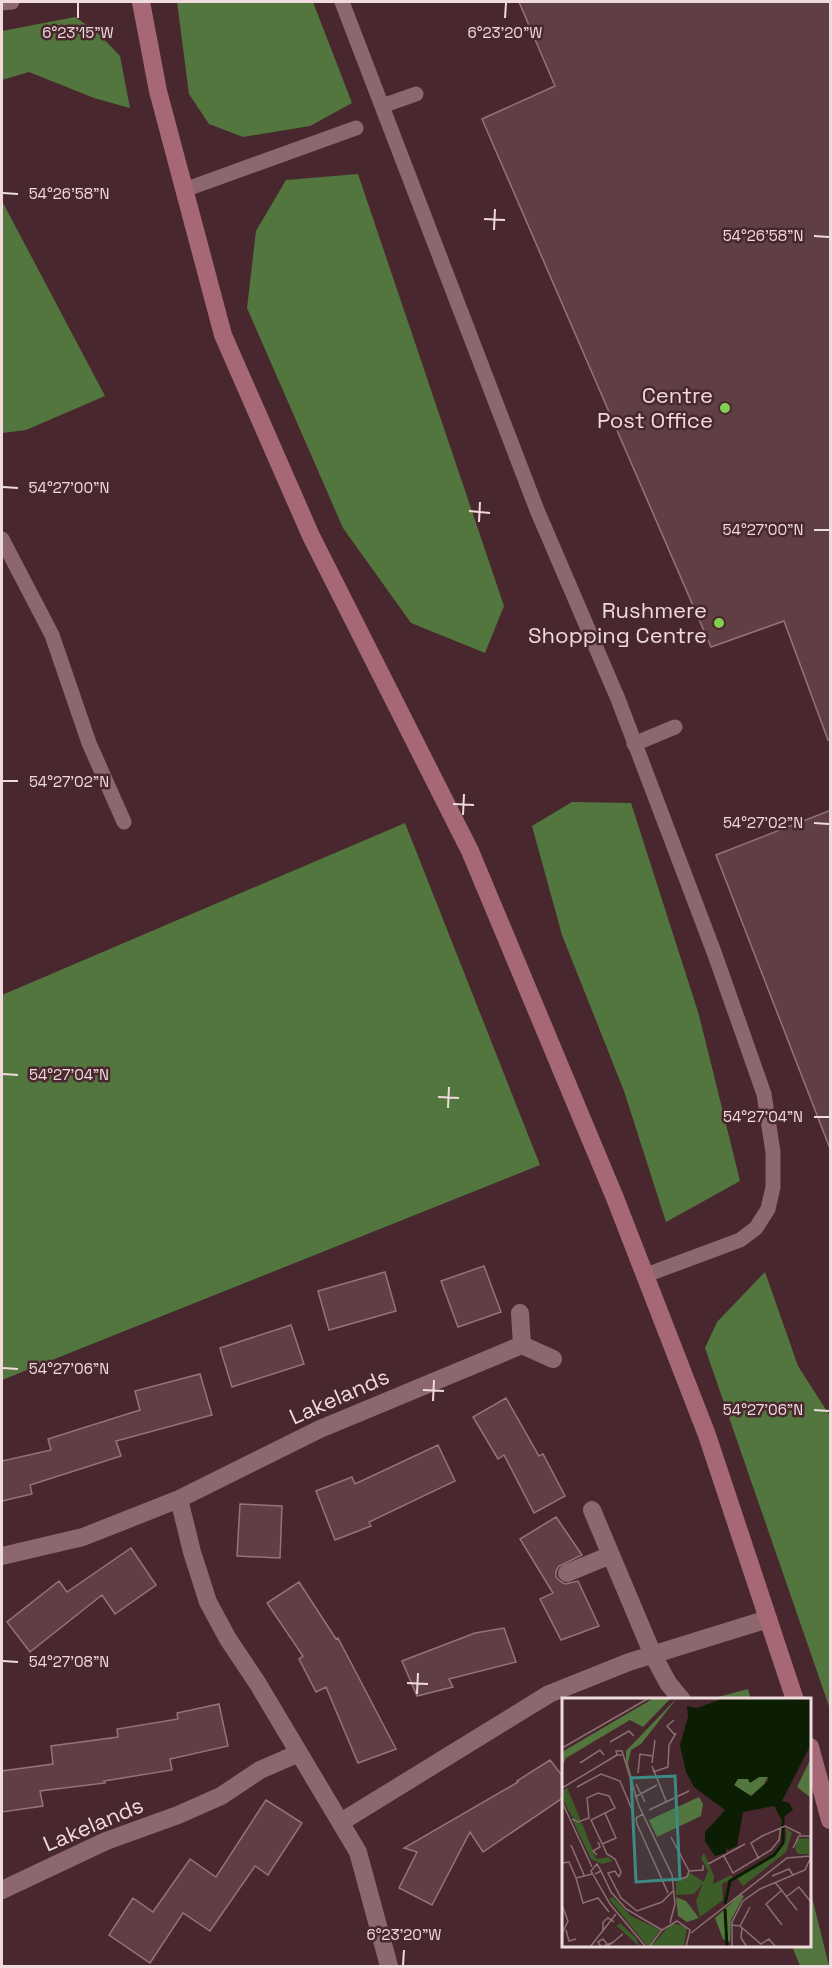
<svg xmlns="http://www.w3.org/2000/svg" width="832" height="1968" font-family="'Space Grotesk',sans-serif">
<rect width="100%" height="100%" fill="#48282e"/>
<path fill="#52763d" d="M177,2H313L352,103L310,126L243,137L209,124L189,94Z
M75,17L97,32L120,56L130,108L94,98L29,72L2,80V31Z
M358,174L504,606L485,653L411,623L343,528L247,308L256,231L286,180Z
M2,201L105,396L26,430L2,433Z
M572,802L631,803L699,1015L740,1181L666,1222L624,1091L562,935L532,826Z
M405,823L540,1165L2,1380V995Z
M765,1272L798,1366L830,1416V1709L705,1348L717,1322Z
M748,1689L751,1699L715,1700L714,1698Z
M810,1889L829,1966H800L792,1946H810Z"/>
<path fill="#5f3e44" stroke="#987279" stroke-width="1.5" d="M519,2H831V739L828,740L784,621L711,647L482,119L555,86Z
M831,810V1146H829L716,855Z
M484,1266L501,1312L458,1327L441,1281Z
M385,1272L396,1311L329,1330L318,1291Z
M291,1325L304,1364L232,1387L220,1348Z
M200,1374L212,1415L116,1441L121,1456L30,1485L32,1494L2,1501V1461L51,1450L48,1439L140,1410L135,1391Z
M506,1398L539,1456L543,1454L565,1496L534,1513L504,1455L498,1459L473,1417Z
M438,1445L455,1481L369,1522L371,1526L335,1540L316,1491L352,1477L355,1484Z
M240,1504L282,1506L280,1558L237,1556Z
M556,1517L582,1555L559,1566L556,1571V1577L560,1581L565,1584L578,1581L599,1626L561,1640L540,1599L553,1593L520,1539Z
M131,1548L156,1585L115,1614L102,1595L30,1652L7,1622L59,1581L67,1592Z
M299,1582L336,1639L338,1638L396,1749L358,1763L326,1687L316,1692L299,1659L303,1656L267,1603Z
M504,1628L516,1662L449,1679L453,1687L417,1696L402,1661L475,1633Z
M219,1704L228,1746L170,1759L172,1770L104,1781L105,1783L40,1791L43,1806L2,1812V1771L53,1764L51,1746L118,1737L117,1729L178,1719L177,1713Z
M550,1760L564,1778V1797L483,1852L470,1832L432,1905L399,1888L417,1852L404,1848L518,1782L517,1781Z
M266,1800L302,1823L268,1875L255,1866L210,1931L183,1913L150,1963L109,1935L133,1898L153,1912L190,1859L216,1877Z"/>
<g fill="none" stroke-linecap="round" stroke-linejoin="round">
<path stroke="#8c676e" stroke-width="15" d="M342,2L537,510L618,699L714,952L764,1094L773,1152V1187L768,1209L756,1228L740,1240L646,1275
M2,3L12,2
M382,106L416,94
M184,190L356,128
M2,539L52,635L89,743L124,822
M634,744L675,727"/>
<path stroke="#8c676e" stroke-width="18" d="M520,1313L522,1345L553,1359
M179,1499L192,1552L208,1602L228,1639L258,1684L358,1852L389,1966
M592,1510L653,1655L668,1683L682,1700
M2,1556L83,1537L179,1499L320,1429L522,1345
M567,1573L611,1555
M341,1822L549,1694L629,1662L768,1619
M2,1890L106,1841L178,1815L221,1796L260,1770L299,1753"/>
<path stroke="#a66875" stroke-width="18" d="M141,2L158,91L223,335L311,536L470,851L615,1198L707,1435L795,1700
M810,1747L830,1820"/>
</g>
<path fill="none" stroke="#efdadd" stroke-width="2" d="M78,18V3M505,18L506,3M3,193L18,194M484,219L505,220M494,230L495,209M814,236L829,237M3,487L18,488M469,511L490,513M479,522L480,502M814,530H829M3,781H18M453,804L474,805M463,815L464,794M814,823L829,824M3,1074L18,1075M438,1097L459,1098M448,1108L449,1087M814,1117H829M3,1368L18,1369M423,1390L444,1391M433,1401L434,1380M814,1410L829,1411M3,1661L18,1662M407,1683L428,1684M417,1694L418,1673M403,1965L404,1950"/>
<g fill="#82d04f" stroke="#48282e" stroke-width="2">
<circle cx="725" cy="408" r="6"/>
<circle cx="719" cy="623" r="6"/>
</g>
<g text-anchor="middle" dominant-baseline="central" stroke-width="5" stroke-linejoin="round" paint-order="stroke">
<g font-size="22" fill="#efdadd" stroke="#48282e" text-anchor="end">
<text x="713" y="395">Centre<tspan x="713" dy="25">Post Office</tspan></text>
<text x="707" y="610">Rushmere<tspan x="707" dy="25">Shopping Centre</tspan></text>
</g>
<g font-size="22" fill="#efdadd" stroke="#48282e">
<text transform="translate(339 1396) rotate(-24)">Lakelands</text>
<text transform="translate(93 1824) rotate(-23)">Lakelands</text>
</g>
</g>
<g transform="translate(562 1698)">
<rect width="249" height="249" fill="#48282e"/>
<path d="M5,90L6,92L19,123L12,122L0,101V93ZM11,123L20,125L34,161L46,159L51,163L40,166L29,161ZM224,130L230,135L224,154L181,188L175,180L213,158L224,142ZM249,140V156H236L233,151L235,141ZM142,155L152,178L151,186L169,177L171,180L160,186L161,202L138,219L134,203L146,173L139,160ZM128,175L142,184L132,196L114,197V184ZM51,199L69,218L98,232L86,249L47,201ZM58,225L74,240L78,249L55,228L35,244ZM110,225L125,229L122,249H88Z" fill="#3c5d28"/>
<path d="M92,0H109L81,29L68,22L4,60L0,69V54ZM115,0L79,46L69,52L66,65L74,95L64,64V53ZM249,60V100L235,89ZM206,78L199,93L189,98L172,88L175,81ZM137,99L141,106L139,118L95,139L87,122ZM179,196L182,198L169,222L168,244L161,241L153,220ZM114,199L124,203L137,220L125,224L116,218Z" fill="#52763d"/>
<path d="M163,0H249V46L220,103L227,105L231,112L219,121L212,108L181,114L175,148L166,152L164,149V155L153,158L143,143V134L163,112L132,89L124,74L118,47L126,19L125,8L135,10ZM197,79H206V83L189,98L172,87L176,81H186L188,85Z" fill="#0b1d02" fill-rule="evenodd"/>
<path fill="none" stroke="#0b1d02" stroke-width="3" d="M163,206L168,183L212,157L221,145V119M163,211L165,249"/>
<path fill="none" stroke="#8b6f74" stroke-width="1.5" d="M112,22L105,28L113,37M48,44L67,33L72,38M0,50L87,0M60,57H55L54,53H60L77,108L110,177L113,206L108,225M18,65L38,52L42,57M90,65L93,42M90,68L104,103M91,74L106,69L107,47L114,35M76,75L78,56L90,58M74,86L83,104M15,89L39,76L58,83L71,114M0,90L55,57M73,99L95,87M0,104L30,169M87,112L127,93M43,115L29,122L45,156L53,161L59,174L57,179M81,116L74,120L75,126L106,195M10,121L16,124L27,120L25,100L36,95L47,98L53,110L43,115L54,140L40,146M109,139L127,173L125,179L111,183M9,147L22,177M231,150L237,138H249M35,157L31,153L38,149L36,144M162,158L171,175L209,152L217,142L219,129M197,161L189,145L200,138L223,128L239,136M0,165L7,164L14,180M146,166L183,146M39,173L49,194L64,211L100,232M127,173L141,172V167M30,176L14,180L21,205L36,200L47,214M33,176L39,173L35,166L29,173L48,206L84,249M210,178L227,171L231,177M57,179L53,173L46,175L59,200L75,213L100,204L112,192M213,184L235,212M219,193L204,206L220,227M224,199L237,189L249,204M0,207L6,223L0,236M169,227L178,228L188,209M178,228L199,246L207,241L214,249M180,229L179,240L185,249M4,232L7,243L14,241M41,234V224L46,220L52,224M129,235L225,160L249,158M45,246L41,241L36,244L39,249L52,244M28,249L54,216M45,249L61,236M87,249L100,232L115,223L128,232L124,249M170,249V224L181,203L198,191L243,172L249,159"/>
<path fill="#3c8a84" fill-opacity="0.15" stroke="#3c8a84" stroke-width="3" d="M113,78L118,181L74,184L69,80Z"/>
<rect width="249" height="249" fill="none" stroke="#efdadd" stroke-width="3"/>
</g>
<g font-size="15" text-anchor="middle" fill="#efdadd" stroke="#48282e" stroke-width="5" stroke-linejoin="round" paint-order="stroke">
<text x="505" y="38">6°23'20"W</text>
<text x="78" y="38">6°23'15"W</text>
<text x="69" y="199">54°26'58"N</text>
<text x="763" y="241">54°26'58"N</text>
<text x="69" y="493">54°27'00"N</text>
<text x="763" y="535">54°27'00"N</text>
<text x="69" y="787">54°27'02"N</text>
<text x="763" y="828">54°27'02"N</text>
<text x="69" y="1080">54°27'04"N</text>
<text x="763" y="1122">54°27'04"N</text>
<text x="69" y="1374">54°27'06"N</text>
<text x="763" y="1415">54°27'06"N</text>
<text x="69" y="1667">54°27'08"N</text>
<text x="404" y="1940">6°23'20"W</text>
</g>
<rect width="832" height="1968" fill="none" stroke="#efdadd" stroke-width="6"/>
</svg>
